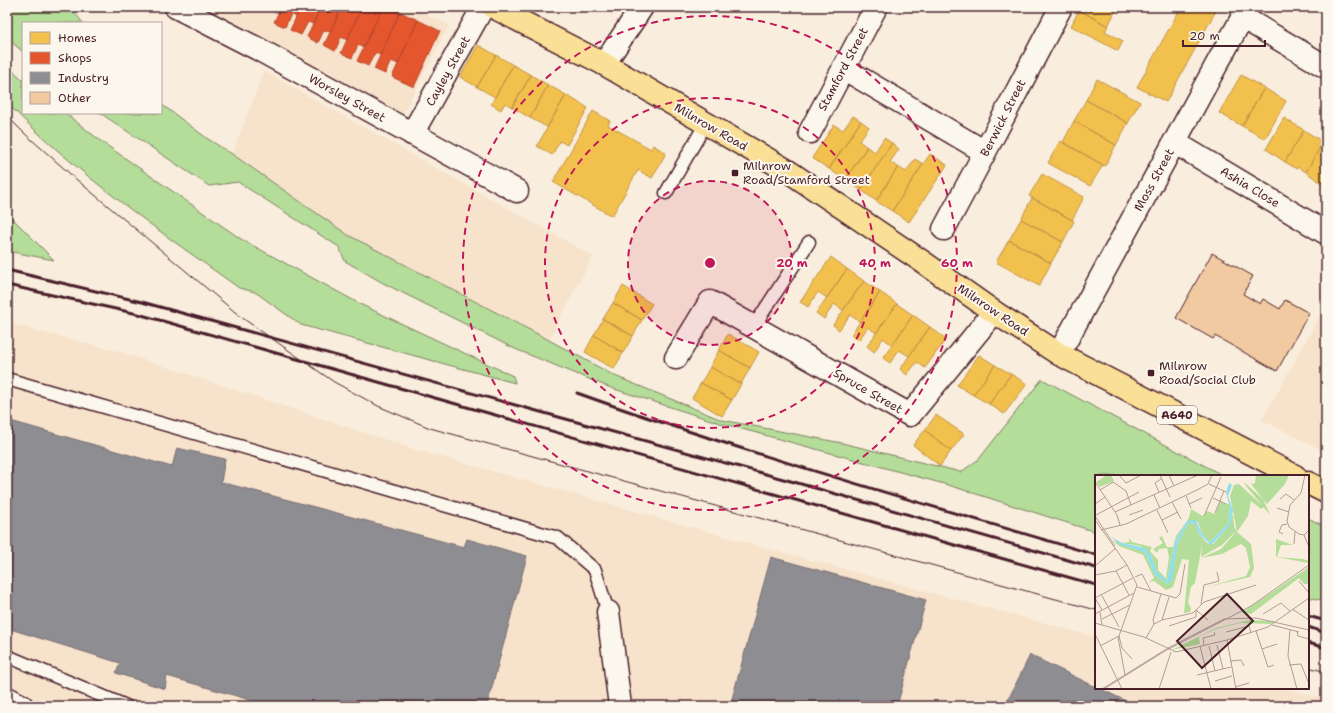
<svg xmlns="http://www.w3.org/2000/svg" width="1333" height="713" font-family="'Shantell Sans',sans-serif">
<rect width="100%" height="100%" fill="#f9eedd"/>
<filter id="ink" filterUnits="userSpaceOnUse"><feTurbulence type="fractalNoise" baseFrequency=".025" numOctaves="2"/><feDisplacementMap in="SourceGraphic" scale="8" xChannelSelector="R" yChannelSelector="G"/><feConvolveMatrix kernelMatrix="1 2 1 2 8 2 1 2 1" color-interpolation-filters="sRGB"/></filter>
<g filter="url(#ink)">
<path fill="#f7e3cb" d="M202,7H412L449,25L403,114Z
M264,71L593,256L549,340L348,235L232,154Z
M1326,304V452L1262,420Z
M7,323L118,351L417,450L763,547L1096,637V688H1286L1326,699V706H7Z"/>
<path fill="#b4dd99" stroke="#7f7e62" d="M7,7H70L83,23H23V52L7,38Z
M7,65L23,80V113H65L102,142L241,239L362,305L513,376L515,383L301,325L255,292L239,288C159,231 77,174 7,103Z
M161,104L208,139L232,154L348,235L549,340L615,376L722,420L842,443L961,472L979,459L1042,379L1224,476H1096V532L948,485L720,423L611,388L515,349L383,283L345,261L339,247L238,182L209,186L100,113H161Z
M7,213L54,260L7,251Z
M1308,518L1326,527V601L1308,597Z"/>
<path fill="#f2c14e" stroke="#c09044" d="M1081,7H1110L1116,10L1108,26L1079,10Z
M1181,7H1218L1166,102L1137,87Z
M1079,10L1108,26L1105,31L1123,41L1118,51L1071,26Z
M478,45L496,55L477,87L460,77Z
M496,55L513,65L495,97L477,87Z
M513,65L531,75L512,107L505,103L501,110L491,104Z
M531,75L548,85L530,118L512,107Z
M1241,75L1264,88L1242,126L1219,113Z
M1097,79L1140,102L1128,123L1086,100Z
M548,85L566,95L547,127L530,118Z
M1264,88L1286,101L1265,139L1242,126Z
M566,95L588,108L567,145L560,141L552,155L537,146Z
M1086,100L1128,123L1116,145L1074,121Z
M593,111L610,121L608,125L651,149L653,145L666,153L652,178L638,170L612,216L553,182Z
M853,116L861,121L829,169L812,158L834,125L843,130Z
M1284,118L1304,130L1285,162L1266,149Z
M861,121L869,127L859,141L867,147L845,180L829,169Z
M1074,121L1116,145L1105,166L1063,142Z
M1304,130L1323,142L1306,172L1298,167L1297,169L1285,162Z
M884,138L892,143L861,190L845,180L867,147L875,152Z
M1060,141L1103,165L1090,186L1048,163Z
M1323,142L1326,143V182L1324,185L1306,172Z
M892,143L899,149L890,162L898,167L876,201L861,190Z
M930,154L947,165L909,222L892,211Z
M915,159L923,164L892,211L876,201L898,167L906,172Z
M1042,174L1084,197L1072,220L1029,196Z
M1032,198L1074,221L1063,242L1021,219Z
M1021,219L1063,242L1051,263L1009,240Z
M1009,240L1051,263L1039,286L996,262Z
M831,257L847,269L827,298L818,292L808,307L800,302Z
M847,269L864,281L843,310L834,304L824,319L816,313Z
M864,281L880,292L860,322L850,315L839,330L833,325Z
M623,286L652,304L642,320L613,303Z
M880,292L897,304L876,333L868,327L859,340L851,335Z
M613,303L642,320L633,336L603,319Z
M897,304L913,315L892,345L883,338L874,352L867,346Z
M913,315L930,327L909,356L899,350L890,363L883,358Z
M603,319L633,336L623,353L594,335Z
M930,327L946,339L925,368L917,362L907,375L900,369Z
M728,334L759,352L750,368L719,350Z
M594,335L623,353L614,369L585,352Z
M719,350L750,368L741,384L710,367Z
M979,355L995,365L973,395L957,385Z
M995,365L1011,374L989,404L973,395Z
M710,367L741,384L732,400L701,383Z
M1011,374L1027,384L1004,414L989,404Z
M701,383L732,400L722,416L692,398Z
M936,415L964,434L951,451L925,430Z
M925,430L951,451L940,466L913,445Z"/>
<path fill="#e4572e" stroke="#b6462d" d="M281,7H301L296,17L291,14L285,27L274,22Z
M301,7H321L313,24L308,22L301,35L290,30Z
M321,7H342L330,32L324,30L318,43L307,37Z
M342,7H362L347,40L341,37L335,51L324,45Z
M362,7H383L363,48L358,45L352,58L341,53Z
M383,7H390L400,12L380,55L375,53L368,66L357,61Z
M400,12L418,20L398,64L391,61L385,74L374,69Z
M418,20L440,31L414,87L392,77Z"/>
<path fill="#8d8d92" stroke="#796c73" d="M7,420L172,467L177,448L225,459L221,482L464,547L467,539L527,556L487,706H271L167,676L165,689L116,673L120,663L7,628Z
M771,557L926,600L897,706H730Z
M1030,655L1096,687V688H1099L1136,706H1005Z"/>
<path fill="#f2caa1" stroke="#4a1f2b" d="M1212,253L1253,276L1243,294L1260,304L1263,299L1280,309L1285,300L1309,313L1277,371L1215,336L1213,339L1176,318Z"/>
<g fill="none" stroke-linecap="round" stroke-linejoin="round">
<g stroke="#4a1f2b" stroke-width="15">
<path id="service" d="M666,193L706,123
M754,326L809,242
M7,379L558,538L595,570L608,612
M7,656L126,706"/>
</g>
<g stroke="#4a1f2b" stroke-width="25">
<path id="minor" d="M176,7L258,49L517,191
M1242,17L1326,67
M604,64L642,7
M843,68L985,152
M810,132L876,7
M412,134L483,7
M1174,142L1326,233
M944,229L985,152L1061,7
M1059,354L1248,7
M676,358L710,302L910,415L994,312
M608,612L620,706
M7,698L22,706"/>
</g>
<g stroke="#4a1f2b" stroke-width="25">
<path id="primary" d="M493,7L604,64L788,171L923,262L994,312L1059,354L1295,476
M1308,483L1326,492"/>
</g>
<use href="#service" stroke="#fbf7ec" stroke-width="12"/>
<use href="#minor" stroke="#fbf7ec" stroke-width="22"/>
<use href="#primary" stroke="#fadf96" stroke-width="22"/>
<path stroke="#4a1f2b" stroke-width="1" d="M7,116L23,132L77,180L241,317L334,382L378,406L430,428L1096,610
M1308,667L1326,672"/>
<path stroke="#4a1f2b" stroke-width="3" d="M7,270L142,302L787,480L1096,568
M7,285L138,314L1096,585
M577,393C747,454 922,503 1096,555
M1308,616L1326,621
M1308,627L1326,633
M1308,643L1326,648"/>
</g>
</g>
<circle cx="710" cy="263" r="82" fill="#c2185b" fill-opacity=".12"/>
<g fill="none" stroke="#c2185b" stroke-width="2" stroke-dasharray="7 5">
<circle cx="710" cy="263" r="82"/>
<circle cx="710" cy="263" r="165"/>
<circle cx="710" cy="263" r="247"/>
</g>
<g fill="#4a1f2b" stroke="#fbf7ec" stroke-width="1.5">
<rect x="731" y="169" width="8" height="8" rx="2"/>
<rect x="1147" y="369" width="8" height="8" rx="2"/>
</g>
<g text-anchor="middle" dominant-baseline="central" stroke-width="4" stroke-linejoin="round" paint-order="stroke">
<rect fill="#fbf7ec" stroke="#7f6065" stroke-width="1" x="1157" y="406" width="40" height="18" rx="3"/>
<g font-size="11" font-weight="bold" fill="#4a1f2b">
<text x="1177" y="415">A640</text>
</g>
<g font-size="12" fill="#4a1f2b" stroke="#fbf7ec">
<text transform="translate(843 69) rotate(-62)">Stamford Street</text>
<text transform="translate(448 71) rotate(-61)">Cayley Street</text>
<text transform="translate(347 98) rotate(29)">Worsley Street</text>
<text transform="translate(1003 118) rotate(-63)">Berwick Street</text>
<text transform="translate(711 127) rotate(30)">Milnrow Road</text>
<text transform="translate(1154 180) rotate(-61)">Moss Street</text>
<text transform="translate(1250 187) rotate(31)">Ashia Close</text>
<text transform="translate(993 310) rotate(34)">Milnrow Road</text>
<text transform="translate(868 391) rotate(30)">Spruce Street</text>
</g>
<g font-size="12" fill="#4a1f2b" stroke="#fbf7ec" text-anchor="start">
<text x="743" y="166">Milnrow<tspan x="743" dy="14">Road/Stamford Street</tspan></text>
<text x="1159" y="366">Milnrow<tspan x="1159" dy="14">Road/Social Club</tspan></text>
</g>
</g>
<g transform="translate(1095 475)">
<rect width="214" height="214" fill="#f9eedd"/>
<path d="M12,0H16L19,6L5,12L1,7ZM161,0H194L190,9L172,29L156,9L160,8ZM149,7L168,24L175,40L151,11ZM144,9L169,32L166,34L156,26L153,41L142,57L156,69L159,93L155,102L111,112L151,101L155,92L151,73L146,69L127,79L106,83L126,74L139,59L141,56L127,70L106,82L107,70L100,108L96,112L93,127L96,134L95,137L89,138L94,85L87,84L78,112L71,115L59,106L54,107L59,103L48,80L24,71L17,65L50,77L60,100L73,109L82,70L93,48L101,49L104,59L112,68L118,69L132,53L138,39L139,51L142,57L135,21L139,10ZM125,27L134,29L135,33L133,49L115,67L107,59L103,47L92,46L80,67L72,106L62,97L56,80L45,71L27,68L34,67V63L37,67L57,72L55,76L63,85V95L71,103L74,82L72,73L64,74L62,78L58,74L68,68L64,63L67,61L72,72H78L81,61L94,43L96,34L108,41L112,36L120,39ZM181,64L198,70H186L182,82L208,84L214,86V88L181,82ZM214,92V109H209L204,103L156,139L146,138ZM155,145L180,146L176,149L145,148L121,154L104,162L105,169L77,175L121,153Z" fill="#b4dd99"/>
<path d="M134,8L137,10L133,21L138,35L135,50L116,70L104,59L101,49L93,48L82,70L77,105L73,109L60,100L50,77L26,70L15,61L27,68L50,73L56,80L62,97L72,106L80,67L92,46L101,45L107,59L115,67L133,49L135,33L131,17Z" fill="#90deee"/>
<path fill="none" stroke="#b39b96" stroke-width="1" d="M24,0L31,8L46,0M65,0L75,22M74,0L79,11M210,0L206,18L195,30L192,46L194,52L204,59L209,60L214,55M0,7L22,40L25,50M114,9L131,17M5,15L18,7L31,16L36,30M64,17L60,8L66,4M59,20L65,33M91,21L96,33M118,23L131,29M185,24L191,19L199,25M77,27L86,44M0,29L10,22M94,29L107,23M182,33L194,37M62,35L73,58M20,37L103,0M120,38L129,16M1,40L44,17M34,40L48,35M0,41L20,71M109,41L126,2M0,45L32,90L42,110L24,161L5,171M67,45L83,37M6,55L31,49L102,15L113,9L117,0M188,59L184,57L187,50L192,49M209,60L214,72M199,69L200,57M0,91L21,73M21,96L34,120M0,100L21,96L32,90M40,102L47,99L56,116M204,106L214,118M42,112L81,123L85,119L90,89M6,119L24,152M0,123L38,103M0,123L7,135M106,129L109,110L124,106L122,97M197,134L214,145M101,135L113,145M5,137L7,150M0,139L39,118M168,139L186,128L195,136M7,144L35,130M67,145L74,122M0,148L49,162L81,177L132,165L173,152L214,123M59,149L58,145L66,119M177,150L204,157M74,151L101,142V135M195,154L193,181L202,214M161,156L173,192L179,190M202,156L203,161L214,164M131,157L154,151L156,158M0,159L27,214M24,161L27,173L37,184M23,162L30,200M51,163L59,149L67,145L98,138L109,127L161,110M132,165L141,214M109,170L108,163L120,160L119,157M122,170L128,194M105,171L116,214M114,171L120,196M167,174L182,169M135,186L146,185L149,191M194,190L206,189L214,209M102,200L136,192M120,206L137,201M140,212L154,208M7,214L73,173L129,144L161,143L214,155M9,214L70,176L156,131L214,90M64,214L76,177"/>
<path fill="#4a1f2b" fill-opacity="0.15" stroke="#4a1f2b" stroke-width="2" d="M132,119L158,146L107,193L82,166Z"/>
<rect width="214" height="214" fill="none" stroke="#4a1f2b" stroke-width="2"/>
</g>
<circle cx="710" cy="263" r="6" fill="#c2185b" stroke="#fbf7ec" stroke-width="2"/>
<g font-size="12" text-anchor="middle" font-weight="bold" fill="#c2185b" stroke="#fbf7ec" stroke-width="4" stroke-linejoin="round" paint-order="stroke">
<text x="792" y="267">20 m</text>
<text x="875" y="267">40 m</text>
<text x="957" y="267">60 m</text>
</g>
<rect width="1333" height="713" fill="none" stroke="#fbf7ec" stroke-width="24"/>
<rect x="12" y="12" width="1309" height="689" fill="none" stroke="#4a1f2b" stroke-width="1.5" filter="url(#ink)"/>
<rect x="22" y="22" width="140" height="92" fill="#fbf7ec" stroke="#b4a19f"/>
<rect x="30" y="32" width="20" height="12" fill="#f2c14e" stroke="#b4a19f"/>
<text x="58" y="42" font-size="12" fill="#4a1f2b">Homes</text>
<rect x="30" y="52" width="20" height="12" fill="#e4572e" stroke="#b4a19f"/>
<text x="58" y="62" font-size="12" fill="#4a1f2b">Shops</text>
<rect x="30" y="72" width="20" height="12" fill="#8d8d92" stroke="#b4a19f"/>
<text x="58" y="82" font-size="12" fill="#4a1f2b">Industry</text>
<rect x="30" y="92" width="20" height="12" fill="#f2caa1" stroke="#b4a19f"/>
<text x="58" y="102" font-size="12" fill="#4a1f2b">Other</text>
<path d="M1183 40v6h82v-6" fill="none" stroke="#4a1f2b" stroke-width="2"/>
<text x="1189" y="40" font-size="12" fill="#4a1f2b" stroke="#fbf7ec" stroke-width="3" paint-order="stroke">20 m</text>
</svg>
